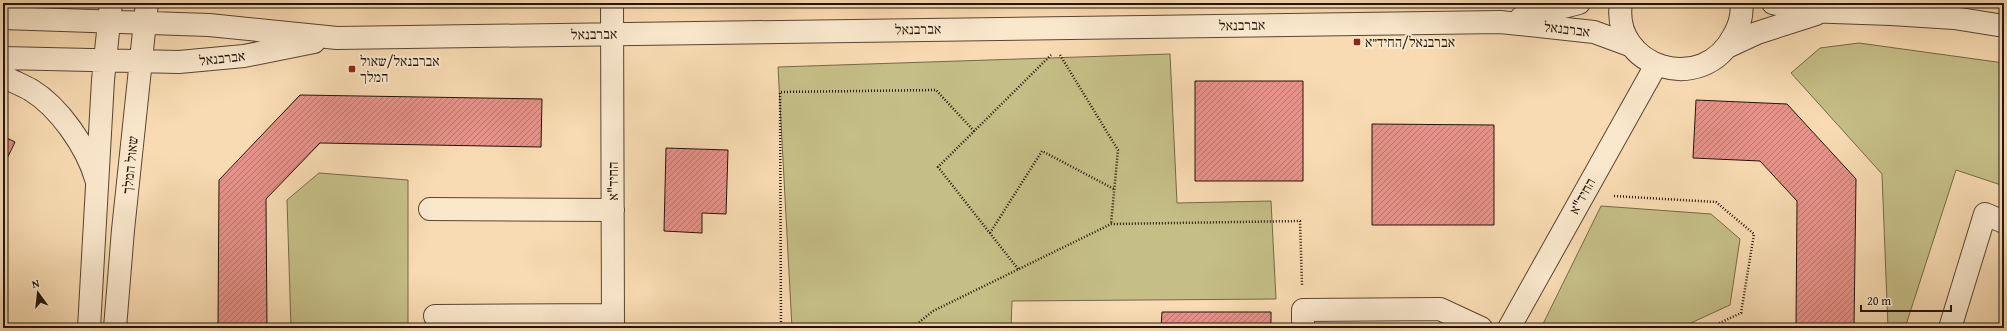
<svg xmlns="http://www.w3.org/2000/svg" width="2007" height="331" font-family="'Gentium Book Plus','Frank Ruhl Libre',serif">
<defs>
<pattern id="building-hatch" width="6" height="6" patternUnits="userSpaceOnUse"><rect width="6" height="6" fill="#e6938b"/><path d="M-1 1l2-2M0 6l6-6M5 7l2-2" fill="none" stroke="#ba7770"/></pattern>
</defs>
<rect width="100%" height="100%" fill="#f8dbb2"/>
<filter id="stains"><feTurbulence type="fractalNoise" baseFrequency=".005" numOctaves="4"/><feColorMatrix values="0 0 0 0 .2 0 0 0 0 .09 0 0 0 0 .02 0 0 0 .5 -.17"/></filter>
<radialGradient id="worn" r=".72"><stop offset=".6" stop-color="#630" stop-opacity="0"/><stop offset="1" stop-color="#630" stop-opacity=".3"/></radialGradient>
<path fill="#c5be87" stroke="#746947" d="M1859,43L2004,63V186L1956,170L1905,328H1888L1882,174L1791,73L1820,48Z
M1170,54L1177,203L1271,201L1276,299L1012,301L1011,328H792L778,67Z
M319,173L408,180V328H291L287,200Z
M1601,206L1711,214L1740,239L1730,305L1680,328L1542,326Z"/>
<path fill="url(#building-hatch)" stroke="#221407" d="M1195,81H1303V181H1195Z
M300,95L542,99L541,147L320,143L266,199L267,328H218L219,180Z
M1696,100L1787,104L1856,179L1854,328H1796L1797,201L1760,161L1693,158Z
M1372,124L1494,125V225H1372Z
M3,136L15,142L3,167Z
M666,148L728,150L726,214L702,213V233L664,231Z
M1162,312H1271V328H1161Z"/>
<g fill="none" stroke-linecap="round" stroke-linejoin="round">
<g stroke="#584632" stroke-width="24">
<path id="minor" d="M612,3L613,328
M1621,3C1611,67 1703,97 1734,35C1739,26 1743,14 1741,3
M1773,3L1805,11L1891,14L1954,18L2004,26
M3,18L209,25L337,38L1500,22L1594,32L1632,46
M1521,18L1579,3
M1729,46L1757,33L1816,14
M3,58L179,62L244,56L314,42
M3,76C12,81 22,85 31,90C59,107 87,147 96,179
M430,209L613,210
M435,316L613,315
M89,328L103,80L111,3
M115,328L123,230L147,3
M1303,328V310L1440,309L1481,328
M1509,328L1656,65
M1950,328L1985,214L2004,222"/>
</g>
<path stroke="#221407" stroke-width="2.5" stroke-dasharray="1 2" stroke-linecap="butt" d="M1060,55L1118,150L1111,224
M1614,196L1716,202L1754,234L1741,313L1709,328
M990,233L1042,151L1114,189
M1018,269L938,167L1051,55
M781,328L780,92L936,90L974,131
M912,328L933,311L1111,224L1300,221L1302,285"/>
<use href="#minor" stroke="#fae8cd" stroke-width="22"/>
</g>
<g fill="#8f2418" stroke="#fae8cd" stroke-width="1.5">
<rect x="1353" y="38" width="8" height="8" rx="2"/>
<rect x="348" y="65" width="8" height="8" rx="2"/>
</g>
<g text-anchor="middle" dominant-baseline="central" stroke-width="4" stroke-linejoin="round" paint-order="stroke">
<g font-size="14" fill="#221407" stroke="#fae8cd">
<text transform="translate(1242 25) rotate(-1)">אברבנאל</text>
<text transform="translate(918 29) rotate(-1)">אברבנאל</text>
<text transform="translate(1567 29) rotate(7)">אברבנאל</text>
<text transform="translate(594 34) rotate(-1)">אברבנאל</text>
<text transform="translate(222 58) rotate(-6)">אברבנאל</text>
<text transform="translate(130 165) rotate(-84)">שאול המלך</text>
<text transform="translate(613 181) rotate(-90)">החיד"א</text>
<text transform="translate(1582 196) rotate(-61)">החיד"א</text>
</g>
<g font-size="14" fill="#221407" stroke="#fae8cd" text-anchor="start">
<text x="1365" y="42">אברבנאל/החיד״א</text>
<text x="360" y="61">אברבנאל/שאול<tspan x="360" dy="16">המלך</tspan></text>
</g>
</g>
<rect width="2007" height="331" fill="none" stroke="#f8dbb2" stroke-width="16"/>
<rect x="4" y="4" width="1999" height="323" fill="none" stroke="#221407" stroke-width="2"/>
<rect x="8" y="8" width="1991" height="315" fill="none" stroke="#221407"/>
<g transform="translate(38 293) rotate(345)" stroke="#fae8cd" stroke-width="3" paint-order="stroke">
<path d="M0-3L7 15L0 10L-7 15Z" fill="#221407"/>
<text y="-6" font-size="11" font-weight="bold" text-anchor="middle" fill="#221407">N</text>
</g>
<path d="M1861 305v6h90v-6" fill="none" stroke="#221407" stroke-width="2"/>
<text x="1867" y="305" font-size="12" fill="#221407" stroke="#fae8cd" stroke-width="3" paint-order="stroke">20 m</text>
<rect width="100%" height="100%" filter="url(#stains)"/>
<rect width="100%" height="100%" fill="url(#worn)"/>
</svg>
